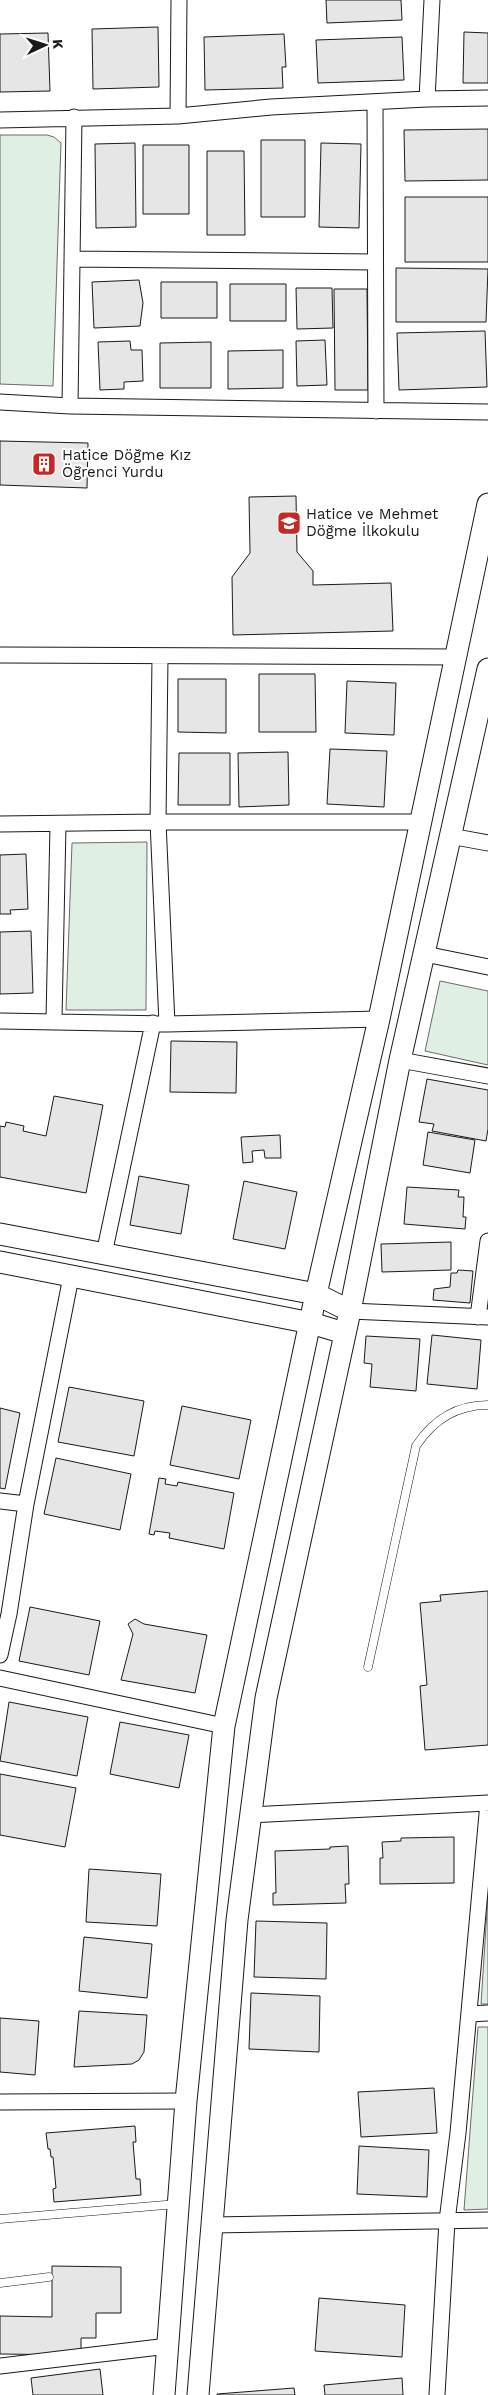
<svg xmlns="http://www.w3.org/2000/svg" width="488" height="2395" font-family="'Work Sans',sans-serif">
<rect width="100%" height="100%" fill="#fff"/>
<path fill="#e0efe3" stroke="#6a6a6a" d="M0,135H47L54,137L61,143L53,386L0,384Z
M147,842L146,1010H66L72,843Z
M440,981L488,991V1065L425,1051Z
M488,1895V2004H481Z
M478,2027H488V2209L464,2210Z"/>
<path fill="#e6e6e6" stroke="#1a1a1a" d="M326,0H401L402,20L327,23Z
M158,27L159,87L93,89L92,29Z
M464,32L488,33V83H463Z
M48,33L50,91L0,92V34Z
M284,34L286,67H282L283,88L205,90L204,37Z
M402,37L404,80L318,83L316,40Z
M488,129V180L405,181L404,130Z
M261,140H305V217H261Z
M135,143L136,227L96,228L95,144Z
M321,143L361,144L359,228L319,227Z
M143,145H189V214H143Z
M207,151H244L245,235H207Z
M405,197H488V262H405Z
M396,268L488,269L486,322H396Z
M139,280L143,303L140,326L94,328L92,282Z
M161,282H217V318H161Z
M230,284H286V321H230Z
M296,288H332L333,328L297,329Z
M334,289H367L368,390H335Z
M485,331L487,387L399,390L397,333Z
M325,340L327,385L297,386L296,341Z
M130,341L131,350H142L143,381L124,382V389L100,390L98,342Z
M211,342V388H160V343Z
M283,350V388L228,389V351Z
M0,441L88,443L87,488L0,485Z
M296,496L297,552L313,571V585L391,583L393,631L233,635L232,577L250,553L249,497Z
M259,674H315L316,732H259Z
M178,679H226V733L178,732Z
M347,681L396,683L394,735L345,733Z
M330,749L387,751L384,807L327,804Z
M288,752L289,805L239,807L238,753Z
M179,753H230V805H178Z
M26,854L28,909L10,910L11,914H0V855Z
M31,931L33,993L0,994V932Z
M171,1041L237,1042L236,1093L170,1092Z
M427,1079L488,1090V1129L486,1141L432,1131L434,1124L419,1122Z
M54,1096L103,1105L86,1193L0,1177V1126L5,1127L6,1122L24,1126L23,1131L46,1136Z
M428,1132L475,1140L470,1173L423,1165Z
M280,1135L281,1158H265L264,1150L252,1151L253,1162L243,1163L241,1137Z
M139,1176L189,1185L181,1234L130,1225Z
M244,1181L297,1192L285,1249L233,1239Z
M407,1187L459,1190L458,1197H464L463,1217H466L465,1229L404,1224Z
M451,1242V1270L382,1272L381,1244Z
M458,1270L473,1271L470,1303L433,1300L434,1289L450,1287L451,1273H457Z
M432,1335L481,1340L477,1389L427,1384Z
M366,1336L420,1339L416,1391L370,1387L372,1364L364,1363Z
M69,1387L144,1401L134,1456L58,1442Z
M182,1406L251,1420L239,1479L170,1465Z
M0,1408L20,1413L5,1489L0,1488Z
M56,1458L131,1474L120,1530L44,1514Z
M159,1478L166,1479L165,1484L177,1486L178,1482L234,1493L224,1549L169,1538L170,1533L155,1531L154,1535L149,1534Z
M488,1591V1745L425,1750L420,1686L427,1685L420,1603L441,1601L440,1595Z
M30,1607L100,1621L89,1675L19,1661Z
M135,1619L144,1624L207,1635L195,1693L121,1680L133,1634L128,1624Z
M9,1702L88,1717L77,1776L0,1761Z
M120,1722L189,1735L179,1788L110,1774Z
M0,1774L76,1788L65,1847L0,1835Z
M454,1837V1883L380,1884V1858H383L382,1842L401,1841V1838Z
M348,1846L349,1884H345L346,1903L273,1905V1893H276L275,1851L330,1849V1847Z
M89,1869L161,1874L157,1926L86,1922Z
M256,1921L327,1923L326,1979L254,1977Z
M84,1937L152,1944L147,1998L79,1991Z
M251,1993L320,1996L319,2052L249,2049Z
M79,2011L147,2015L144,2052L139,2060L132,2064L74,2067Z
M0,2018L39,2021L35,2075L0,2072Z
M434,2088L437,2133L361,2137L358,2092Z
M135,2126L136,2142H133L136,2179H140L141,2195L54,2202L53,2189L56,2188L53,2157H51L50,2149H48L46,2133Z
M359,2146L429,2150L427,2197L357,2194Z
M52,2266L121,2267V2313H96V2338H81V2355L0,2354V2316L52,2317Z
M319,2298L405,2305L402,2357L315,2351Z
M100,2369L103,2395H33L31,2378Z
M402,2378L403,2395H325L324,2385Z
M294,2388L295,2395H217V2394Z"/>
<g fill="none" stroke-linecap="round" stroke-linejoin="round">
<g stroke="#1a1a1a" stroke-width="9">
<path id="lane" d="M368,1667L416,1446C433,1420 456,1405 488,1405
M0,2219L177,2204
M0,2283L49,2277"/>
</g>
<g stroke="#1a1a1a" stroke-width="17">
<path id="street" d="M427,99L432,0
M375,102L376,411
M178,116L179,0
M0,120L178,116L271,107L427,99L488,98
M72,259L375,262
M0,402L70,406L488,412
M70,406L74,117
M0,655L456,657
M160,657L158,822L167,1024
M0,824L158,822H421
M450,836L488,843
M425,954L488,967
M54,1020L58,825
M0,1021L167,1024L379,1019
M400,1060L488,1076
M104,1254L153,1023
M350,1311L488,1317
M478,1317L488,1241
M0,1501L26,1504
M0,1655L9,1614L26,1504L71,1277
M0,1678L224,1726
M250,1815L488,1803
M469,2014L488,2013
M0,2102L186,2101
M212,2225L488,2220
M0,2366L168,2346
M437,2395L447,2221L458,2133L488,1803"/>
</g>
<g stroke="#1a1a1a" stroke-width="23">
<path id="secondary" d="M0,1234L316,1294L350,1311
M0,1262L311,1323L344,1333
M164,2395L186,2101L224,1726L316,1294L379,1019L488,504
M198,2395L237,1920L266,1698L350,1311L400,1060L488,669"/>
</g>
<use href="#lane" stroke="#fff" stroke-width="8"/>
<use href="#street" stroke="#fff" stroke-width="15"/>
<use href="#secondary" stroke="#fff" stroke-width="21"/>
</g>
<defs>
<g id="building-square" transform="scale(1.25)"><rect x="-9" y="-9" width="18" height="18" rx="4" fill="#c62828" stroke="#fff"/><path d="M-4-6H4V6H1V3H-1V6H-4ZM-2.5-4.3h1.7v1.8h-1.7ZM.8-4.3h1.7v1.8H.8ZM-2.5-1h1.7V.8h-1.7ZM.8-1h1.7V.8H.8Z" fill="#fff"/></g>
<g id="school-square" transform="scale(1.25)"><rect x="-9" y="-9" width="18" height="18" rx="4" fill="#c62828" stroke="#fff"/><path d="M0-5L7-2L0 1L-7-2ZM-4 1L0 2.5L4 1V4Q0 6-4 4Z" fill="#fff"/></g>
</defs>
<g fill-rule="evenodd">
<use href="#building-square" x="44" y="464"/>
<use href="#school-square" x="289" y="523"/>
</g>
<g text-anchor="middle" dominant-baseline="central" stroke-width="4" stroke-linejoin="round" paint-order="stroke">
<g font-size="15" fill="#1a1a1a" stroke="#fff" text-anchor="start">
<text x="62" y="455">Hatice Döğme Kız<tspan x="62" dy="17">Öğrenci Yurdu</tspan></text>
<text x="306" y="514">Hatice ve Mehmet<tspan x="306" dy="17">Döğme İlkokulu</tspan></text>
</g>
</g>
<g transform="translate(45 45) rotate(86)" stroke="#ffffff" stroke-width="4" paint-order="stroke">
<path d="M0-4L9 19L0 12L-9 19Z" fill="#1a1a1a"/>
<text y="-8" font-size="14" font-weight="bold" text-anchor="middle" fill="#1a1a1a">K</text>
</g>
</svg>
